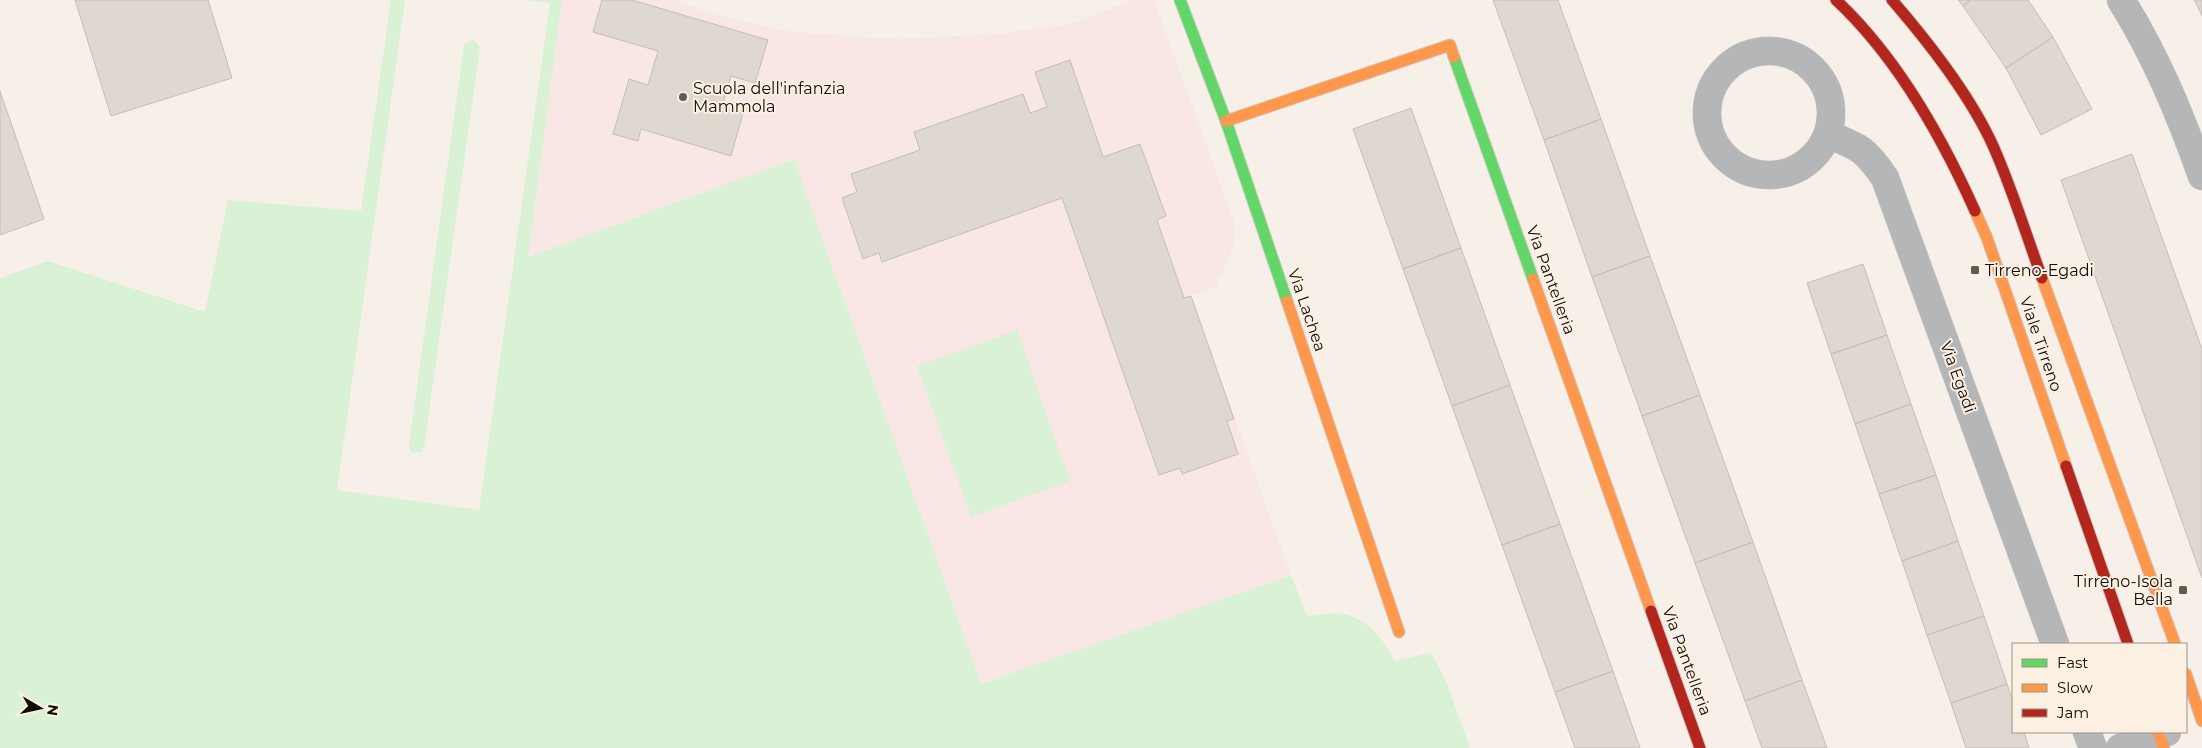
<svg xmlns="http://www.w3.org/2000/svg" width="2202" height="748" font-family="Montserrat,sans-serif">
<rect width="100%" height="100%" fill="#f6f0e9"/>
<path fill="#f9e7e6" d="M562,0H675L716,15L786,31L889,39L999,34L1069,24L1133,0H1154L1235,225L1234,242L1229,260L1217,280V287L1191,296L1291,575L981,684L794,159L528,257Z"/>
<path fill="#d9f1d4" d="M391,0H405L337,490L479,510L550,3L528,0H562L528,257L794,159L981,684L1291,575L1307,616C1318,615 1332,612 1342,614C1370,619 1383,640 1395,661L1431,653L1446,681L1470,748H0V278L48,261L205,312L228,200L361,211Z
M472,40L476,42L480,48L424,447L422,451L414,453L410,450L409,445L464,45Z
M1017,330L1070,481L971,517L917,366Z"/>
<path fill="#dfd8d1" stroke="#c4beb7" d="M75,0H208L232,78L111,116Z
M602,0H632L768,40L755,83L731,76L722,107L743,113L731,156L641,129L638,141L613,134L629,79L648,85L658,51L593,32Z
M1493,0H1558L1601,119L1544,140Z
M1958,0H1971L1963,6Z
M1971,0H2028L2053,37L2006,68L1963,6Z
M2194,0H2202V16L2196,3Z
M2053,37L2092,109L2041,135L2006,68Z
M1070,60L1103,157L1140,144L1166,216L1157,220L1184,298L1191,296L1234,419L1227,421L1238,454L1182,474L1180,468L1159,475L1062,198L882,262L879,253L863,259L842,198L857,192L851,174L920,150L914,132L1023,94L1030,113L1047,107L1035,72Z
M0,91L44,219L0,235Z
M1411,108L1461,248L1403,269L1353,129Z
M1601,119L1650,256L1592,277L1544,140Z
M2132,154L2202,349V578L2061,180Z
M1461,248L1510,385L1452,406L1403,269Z
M1650,256L1700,395L1642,416L1592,277Z
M1863,264L1887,335L1831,354L1807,283Z
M1887,335L1911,404L1855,424L1831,354Z
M1510,385L1560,524L1502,545L1452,406Z
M1700,395L1753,542L1695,563L1642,416Z
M1911,404L1936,475L1879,494L1855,424Z
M1936,475L1958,541L1902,561L1879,494Z
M1560,524L1613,671L1555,692L1502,545Z
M1958,541L1984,616L1927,635L1902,561Z
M1753,542L1802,680L1745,701L1695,563Z
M1984,616L2007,684L1951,703L1927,635Z
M1613,671L1640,748H1575L1555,692Z
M1802,680L1827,748H1762L1745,701Z
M2007,684L2013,702V732H2024L2029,748H1966L1951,703Z"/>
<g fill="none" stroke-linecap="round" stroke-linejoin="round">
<g stroke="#d1cbc5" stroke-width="29">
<path id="street" d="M2121,0C2156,56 2180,114 2202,176
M1707 113a62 62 0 1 1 124 0a62 62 0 1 1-124 0Z
M1829,135C1860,147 1866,150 1885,178L2055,644
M2087,732L2093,748
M2120,748L2167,732"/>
</g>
<g stroke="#d1cbc5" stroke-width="13">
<path id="fast" d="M1180,0L1226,121L1287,301
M1454,57L1533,279"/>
</g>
<g stroke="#d1cbc5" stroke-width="13">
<path id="slow" d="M1226,121L1450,45L1454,57
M1975,211L1987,238L2066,466
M2042,278L2175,644
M1533,279L1651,611
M1287,301L1399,632
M2186,674L2202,721
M2158,732L2164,748"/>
</g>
<g stroke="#d1cbc5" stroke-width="13">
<path id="jam" d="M1836,0C1897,57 1941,135 1975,211
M1892,0C1930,44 1975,101 1997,155C2014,195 2027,237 2042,278
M2066,466L2128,644
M1651,611L1700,748"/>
</g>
<use href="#street" stroke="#b5b6b8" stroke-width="28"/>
<use href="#fast" stroke="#63d668" stroke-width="11"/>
<use href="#slow" stroke="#ff974d" stroke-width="11"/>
<use href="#jam" stroke="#b3261e" stroke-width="11"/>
</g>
<g fill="#625b55" stroke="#fcf0e3" stroke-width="2">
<circle cx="683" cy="97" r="5"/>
<rect x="1970" y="265" width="10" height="10" rx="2.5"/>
<rect x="2178" y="585" width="10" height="10" rx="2.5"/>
</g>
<g text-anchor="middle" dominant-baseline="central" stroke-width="4" stroke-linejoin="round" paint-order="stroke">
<g font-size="16" fill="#120b05" stroke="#fcf0e3" text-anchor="start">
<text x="693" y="88">Scuola dell'infanzia<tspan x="693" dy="18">Mammola</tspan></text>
<text x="1985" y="270">Tirreno-Egadi</text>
<text x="2173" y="581" text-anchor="end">Tirreno-Isola<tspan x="2173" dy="18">Bella</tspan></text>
</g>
<g font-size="16" fill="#120b05" stroke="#fcf0e3">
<text transform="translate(1551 280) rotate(70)">Via Pantelleria</text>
<text transform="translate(1307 310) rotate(71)">Via Lachea</text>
<text transform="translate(2041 344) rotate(71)">Viale Tirreno</text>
<text transform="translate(1958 377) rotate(70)">Via Egadi</text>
<text transform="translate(1687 661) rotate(70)">Via Pantelleria</text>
</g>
</g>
<rect x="2012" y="643" width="175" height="90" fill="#fcf0e3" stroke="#9e948a"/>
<rect x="2022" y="659" width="25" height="8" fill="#63d668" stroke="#9e948a"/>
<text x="2057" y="668" font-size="15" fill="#120b05">Fast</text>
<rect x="2022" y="684" width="25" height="8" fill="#ff974d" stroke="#9e948a"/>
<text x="2057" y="693" font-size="15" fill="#120b05">Slow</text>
<rect x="2022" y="709" width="25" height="8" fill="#b3261e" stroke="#9e948a"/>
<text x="2057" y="718" font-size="15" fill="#120b05">Jam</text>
<g transform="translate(40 708) rotate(99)" stroke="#fcf0e3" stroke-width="4" paint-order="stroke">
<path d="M0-4L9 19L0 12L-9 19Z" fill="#120b05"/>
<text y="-8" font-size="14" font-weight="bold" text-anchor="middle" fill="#120b05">N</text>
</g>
</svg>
